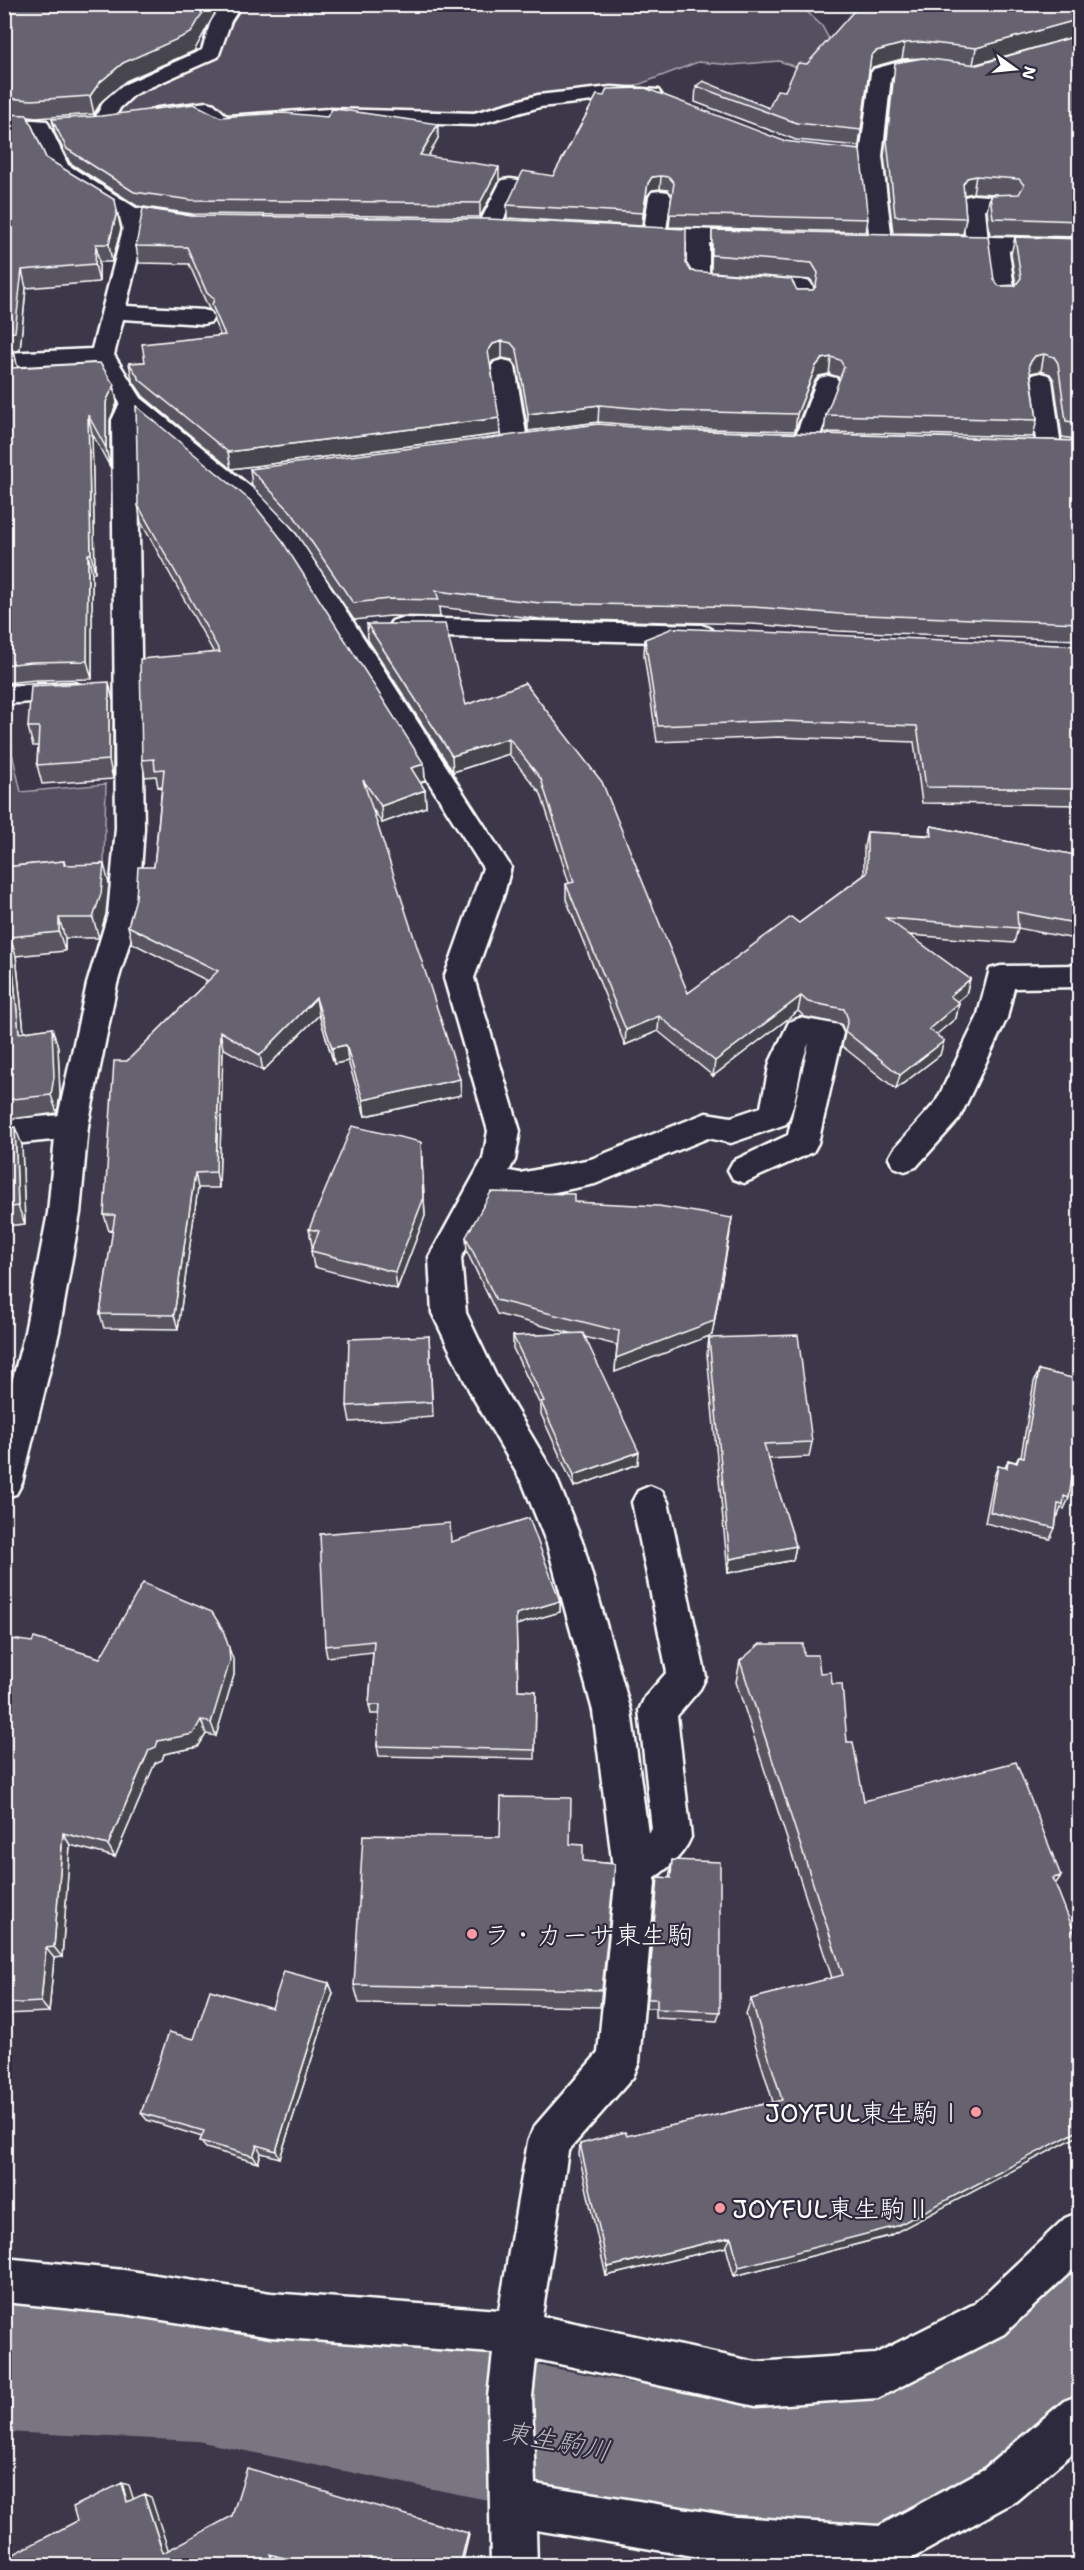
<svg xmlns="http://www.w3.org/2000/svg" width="1084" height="2570" font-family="'Shantell Sans','Klee One',sans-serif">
<rect width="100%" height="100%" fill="#3c3749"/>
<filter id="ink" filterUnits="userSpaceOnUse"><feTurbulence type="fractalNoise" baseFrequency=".0167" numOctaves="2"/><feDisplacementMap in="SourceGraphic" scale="12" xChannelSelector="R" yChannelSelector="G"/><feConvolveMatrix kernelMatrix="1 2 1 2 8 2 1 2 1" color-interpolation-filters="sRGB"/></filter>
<g filter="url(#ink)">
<path fill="#555060" stroke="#aaa8b0" stroke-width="1.5" d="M236,5H800L822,26L836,52L807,71L779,61L732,65L698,62L635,86L523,98L464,116L116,117L122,103L141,90L220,56L227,29Z
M5,719H11L12,753L21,792L106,784L104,863L5,878Z"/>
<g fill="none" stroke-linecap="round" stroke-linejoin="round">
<path fill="#797682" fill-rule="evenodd" d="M1080,2263V2425L1029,2465L877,2529L772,2535L631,2529L197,2441L4,2432V2290L197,2299L631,2383L772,2389L877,2383L928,2362L1030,2284Z"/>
<g stroke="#fff" stroke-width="5">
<path id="lane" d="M223,4H242L231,21L218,57L135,94L120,108L110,126H96L93,122L104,101L121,86L202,50L211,21Z
M611,87L658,90L661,94L658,98L611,99L540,107L475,125L329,121L222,129L215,127L202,115L158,120L151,118L148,114L151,110L158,108L207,102L214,104L227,116L329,109L474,113L538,95Z
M510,179L518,180L521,185L500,226L497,231H481L478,226L499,185L502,180Z
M660,191L668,192L671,197L665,236L662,241H646L643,236L649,197L652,192Z
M973,195L1016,198L1019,203L1016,208L985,209L988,242L997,238L1005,240L1008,245L1015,295L1012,300H996L993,295L986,247L977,251L969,249L966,244L962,202L965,197Z
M698,229L706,231L709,236V274L802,280L810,282C815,289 816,297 811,304H795L791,293L690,285L687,280V236L690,231Z
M503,360L511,362L515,367L527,440L524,445L515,447L506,445L503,440L491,367L495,362Z
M1040,373L1048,375L1052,380L1061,447L1058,452L1049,454L1040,452L1037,447L1028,380L1032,375Z
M828,376L836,378L840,383L818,440L815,445L806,447L797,445L794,440L816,383L820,378Z
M800,1018L839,1025L843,1033L818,1143L813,1152L744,1183L733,1179L728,1170L733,1161L788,1135L809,1043C797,1069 799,1099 786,1124L731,1143L708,1138L595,1184L520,1199L477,1189L472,1180L477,1171L488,1167L520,1173L591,1159L706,1113L731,1117L761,1107L770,1062L789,1022Z
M72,1114L83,1117L88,1126L83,1135L72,1138L4,1145V1120Z
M650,1486L662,1491L668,1502L706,1677L700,1689L677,1716L691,1837C682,1859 657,1879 635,1888L621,1883L615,1869L621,1855L652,1829L639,1710L645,1697L667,1672L632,1502L638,1491Z"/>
</g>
<g stroke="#fff" stroke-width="5">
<path id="street" d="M903,61L946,64L949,68L946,72C928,77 909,72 891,77L882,156L892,241L889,246H873L870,241L860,156L871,73L874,69Z
M4,118L47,121L68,165L136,208L187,216L195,218L198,223L195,228L187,230L143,223L145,229L126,306L203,310L211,312L214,317L211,322L203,324L123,319L114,355L141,398L273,505L301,541L511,867L504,894L474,978L520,1131L515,1160L461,1258L466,1313L495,1374L556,1477L583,1544L631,1711L655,1883L639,2062L633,2077L568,2151L542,2316L756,2362L875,2354L974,2304L1065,2218L1080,2212V2263L1004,2334L878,2398L756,2406L536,2359L532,2397L535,2484L736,2517L879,2526L984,2469L1064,2401L1080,2395V2447L1016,2501L898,2566L736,2563L536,2530L537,2566H491L488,2397L493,2353L271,2337L124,2314L4,2302V2258L124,2270L271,2293L499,2310L528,2142L534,2127L598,2053L615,1883L593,1711L547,1544L523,1484L471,1394L432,1313L429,1257L483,1159L488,1131L444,978L483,868L283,552L255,517L137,419L144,828L138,914L117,984L88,1126L80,1213L59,1332L22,1483L16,1494L4,1498V1413L25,1332L48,1213L56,1126L87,984L108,914L116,828L112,420L120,403L95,362L4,367V353L92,349L123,229L120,217L51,174L32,131L4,130Z
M640,228L757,231L765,233L768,238L765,243L757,245L632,240L629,235L632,230Z
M943,236L1080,239V253L935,248L932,243L935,238Z
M401,618L701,625L710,628L714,634L710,640L701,643L401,636L392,633L388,627L392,621Z
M75,683L84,686L88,692L84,698L4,704V686Z
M1080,965V987L1014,988L1007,1018L959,1119L916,1167L905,1171L894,1167L889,1158L894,1149L936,1102L977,1018L990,969L1001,966Z"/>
</g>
<use href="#lane" fill="#2f2a3d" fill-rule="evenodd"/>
<use href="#street" fill="#2f2a3d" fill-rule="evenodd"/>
</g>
<path fill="#585460" stroke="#fff" stroke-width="1.5" d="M4,4H220L194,51L126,81L102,101L94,114L36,118L28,117L46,158L117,211L121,229L112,262H99V282L26,288L20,350L14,351L17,367L114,385L117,403L110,420V467L92,433L95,573H92V679L37,680L4,683Z
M1080,4V35L974,64L977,65L1080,35V237L990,235L987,211L990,195L998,194L973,193L964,196L966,218L963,234L893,233L884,156L893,79L923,58L902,59L873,67L869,73L859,146L796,140L695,102L696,86L769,108L785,91L807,64Z
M597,95L868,219L866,232L669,227L672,195L668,190L660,189L652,190L647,196L642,226L507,218V205L553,176Z
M220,117L438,138L428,156L499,181L480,217L193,214L137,206L70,163L55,133L52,119Z
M191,216L686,263L691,271L797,290H813L815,288L811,280L711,272L712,230L994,280L999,286L1016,285L1011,254L1015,237L1080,239V440L1062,437L1054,380L1050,374L1041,371L1031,374L1037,420L1033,437L824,432L826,415L840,380L838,377L829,374L819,376L814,382L795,431L667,428L598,422L528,431L517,367L512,360L502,358L493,361L491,365L500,434L231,469L143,396L132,380L129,363L145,362L220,335L214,321L213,313L209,309L189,264L139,263L136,246Z
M668,430L1080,441V640L837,631L752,624L540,619L439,607L440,617L390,616L354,620L294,530L252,486L250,469Z
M138,505L424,764L425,781L420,782L425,790L426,807L382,823L372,808L461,1095L365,1116L348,1061L334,1064L319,1015L263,1071L223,1048L219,1188H198L178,1329L104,1328L100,1314L113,1230L109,1231L104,1215L127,1061L208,981L132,943L128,926L154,867L162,786L158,787L156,776L145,777L142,760L214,653L141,522Z
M367,624L466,705L525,683L688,993L799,923L864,875V847L867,832L929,835L931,826L1080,856V940L1018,928L1014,943L909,935L970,979L966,994L957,1001L959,1003L956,1018L936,1034L940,1055L896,1089L842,1046L845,1033L841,1024L805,1017L798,1011L713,1076L658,1031L625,1045L566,899V884L569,883L541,794L509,754L453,772L368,640Z
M645,639L1080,646V805L922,803L914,742L778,737L657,742L644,655Z
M113,701V779L42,784L37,765L38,746H33L28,727Z
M64,861L65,865L109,884L106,914L99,938H65V951L16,956L24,1032L52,1028L58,1047L60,1095L57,1113L4,1120V867Z
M4,1128L22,1145L25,1224L6,1226L4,1239Z
M421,1142L425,1216L397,1289L314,1267L311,1251L313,1246H312L309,1229Z
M574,1202L730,1233L712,1335L615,1372L617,1345L585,1337L638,1464L574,1487L541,1414V1407L513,1348V1336L574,1334L497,1314L467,1252L466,1237Z
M429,1336L433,1417L350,1422L347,1406Z
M709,1338L812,1442L809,1457L768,1459L796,1546L793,1560L728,1573L707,1354Z
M1039,1370L1080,1380V1470L1073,1469L1069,1498L1064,1509L1061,1508L1058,1516H1057L1055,1528L1050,1539L985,1523L994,1477L998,1466L1005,1468L1008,1460L1016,1462L1019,1456H1021L1034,1382Z
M451,1542L560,1601V1612L516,1625L518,1690L536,1691L535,1759L379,1756L377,1746L380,1714H371L369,1705L373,1652L327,1657L325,1646Z
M4,1638L100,1658L234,1662V1675L216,1736L206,1734L198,1747L164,1754L162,1760L155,1763L115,1857L70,1845L62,1957L54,1958L49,2012L4,2014Z
M804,1655L820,1673L832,1684L847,1742L864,1801L1055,1884L889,2236L734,2276L726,2247L606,2276L579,2155L580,2144L627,2136L773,2102L746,2014L751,1999L832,1978L736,1682L740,1661Z
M570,1844L583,1861L615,1864L600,2007L359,2003L354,1985Z
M672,1860L720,2012L717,2021L655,2018V2008H646L658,1877L669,1878Z
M329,1983L333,1993L280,2158L261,2153L258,2163L206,2148L200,2141L202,2137L147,2120L141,2113L194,2039L272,2008Z"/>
<path fill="#47454e" stroke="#fff" stroke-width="1.5" d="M208,4H220L194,51L126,81L102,101L94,114L90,96L99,83L123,63Z
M1080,19V35L973,65L976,48Z
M905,43L902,59L873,67L869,73L859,146L871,56L876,51Z
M438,124V138L421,169L420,155Z
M499,167V181L480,217V203Z
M661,176L660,189L652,190L647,196L642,226L643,213L648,183L652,177Z
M976,176L973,193L964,195L960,201L963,184L967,178Z
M117,211L121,229L112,262L109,244Z
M96,244L99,262V282L95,264Z
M22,270L26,288L20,350L14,351L18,369L16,386L4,353V333Z
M502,341V358L493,361L489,367L488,351L493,344Z
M1044,354L1041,371L1031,373L1026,380L1029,364L1035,356Z
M831,357L829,374L819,376L814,382L795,431L797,414L816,366L822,359Z
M114,385L117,403L110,420V467L106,448V402Z
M599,405L598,422L528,431V414Z
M88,415L92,433L95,573L91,554Z
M499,418L500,434L231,469L228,452Z
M88,554L92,573V679L87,661Z
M109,682L113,701V779L109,760Z
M509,738V754L453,772L452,756Z
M424,764L425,781L412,785L411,768Z
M425,790L426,807L382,823L381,806Z
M104,864L109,884L106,914L99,938L93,918Z
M59,918L65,938V951L59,932Z
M10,937L16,956L26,1052L19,1033Z
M970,979L966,994L946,1011L950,996Z
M801,996L798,1011L713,1076L715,1061Z
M316,998L319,1015L263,1071L260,1055Z
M959,1003L956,1018L925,1044L929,1029Z
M659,1016L658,1031L625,1045L626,1030Z
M52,1028L58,1047L60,1095L57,1113L51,1095Z
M220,1031L223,1048L219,1188L216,1172Z
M944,1041L940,1055L896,1089L900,1075Z
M346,1045L348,1061L334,1064L332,1048Z
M460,1079L461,1095L365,1116L363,1100Z
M15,1127L22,1145L25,1224L18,1206Z
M421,1142L425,1216L397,1289L395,1272Z
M195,1173L198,1188L178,1329L174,1315Z
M732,1218L712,1335L615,1372L616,1358Z
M4,1222L6,1226L4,1239Z
M639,1452L638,1464L574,1487V1475Z
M796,1546L793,1560L728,1573L730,1559Z
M560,1601V1612L516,1625V1614Z
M229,1648L234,1662V1675L216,1736L211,1723Z
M201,1720L206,1734L198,1747L164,1754L162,1760L155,1763L115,1857L108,1845L149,1750L158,1741Z
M63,1833L70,1845L62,1957L54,1947Z
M1061,1876L1049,1893L1053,1878Z
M46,1948L54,1958L49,2012L41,2002Z
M329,1983L333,1993L280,2158L276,2151Z
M1080,2130V2135L889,2236L734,2276L739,2267Z
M257,2145L261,2153L258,2163L253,2156Z
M731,2237L726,2247L606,2276L608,2267Z
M122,2483L129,2485L135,2504L127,2502Z
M144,2494L151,2497L170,2555L163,2553Z
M468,2533L469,2535L462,2565H460Z
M270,2554L275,2555L278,2565H274Z
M369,2560L372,2562L371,2565H368Z"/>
<path fill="#666270" stroke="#fff" stroke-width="1.5" d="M4,4H208L191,33L123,63L99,83L90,96L32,100L4,98Z
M860,4H1080V19L976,48L923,42L905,43L876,51L871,56L861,130L797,123L696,86L703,81L769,108L777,90L785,91L798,63L807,64Z
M1080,35V221L993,218L990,195L1019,194L1024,185L1019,179L976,176L967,178L963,184L966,218L895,216L887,140L895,63L923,58L977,65Z
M645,88L784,141L860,150L868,219L669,214L674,183L669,177L661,176L652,177L648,183L643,213L507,205L523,171L553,176L597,95L604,96L607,89Z
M194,104L220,117L284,113L327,117L332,109L343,110L438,124L420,155L499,167L480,203L191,200L134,192L67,149L52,119L101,116Z
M4,114L27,115L46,158L115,200L117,211L109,244H96L95,264L22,270L15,332L4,333Z
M143,208L191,216L489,219L686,229V263L691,271L791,279L797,290H813L816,286L818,273L812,263L712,255V230L988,236L994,280L999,286H1015L1021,278L1015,237L1080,239V423L1066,421L1058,363L1054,357L1044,354L1035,356L1029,364L1037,420L826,415L844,367L840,360L831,357L822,359L816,366L797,414L668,411L599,405L528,414L517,350L511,343L502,341L493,344L488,351L499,418L228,452L140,380L129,363L145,362L142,344L225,335L212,305L214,299L207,293L187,247L136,246Z
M4,350H13L12,368L100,363L114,385L106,402V448L88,415L91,554H88L87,661L32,662L4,665Z
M136,406L251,501L279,536L424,764L411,768L425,790L381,806L363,780L460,1079L363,1100L346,1045L332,1048L316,998L260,1055L220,1031L216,1172L195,1173L174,1315L100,1314L115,1215H104L114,1061H127L218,971L128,926L136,898L138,867H154L164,769L155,770L154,759L142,760L140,659L220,652L138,505Z
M598,424L668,430L1080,441V623L840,614L754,607L540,603L436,591L439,600L389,599L353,603L292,513L250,469Z
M367,624H445L466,705L525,683L602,782L688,993L791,917L799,923L867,873V832L932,836L931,826L1080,856V924L1017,912L1018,928L886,918L970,979L950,996L959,1003L929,1029L944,1041L900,1075L845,1031L848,1019L844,1009L808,1002L801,996L715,1061L659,1016L626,1030L566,884L574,882L541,779L509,738L452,756Z
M673,628L1080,646V789L926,787L917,726L780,721L658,726L645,639Z
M109,682V760L37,765L39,727H28L31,686Z
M64,861V865L104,864L101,894L93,918H59V932L10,937L19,1033L52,1028L54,1077L51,1095L4,1100V867Z
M352,1126L421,1142L423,1200L395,1272L311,1251L319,1231L309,1229Z
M15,1127L18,1206L4,1208V1128Z
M491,1192L574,1194V1202L659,1206L732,1218L714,1321L616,1358L619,1331L496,1300L466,1237Z
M583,1333L639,1452L574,1475L541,1402L544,1401L513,1336Z
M798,1335L812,1442L764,1444L796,1546L730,1559L709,1338Z
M429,1336L432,1402L347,1406L349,1339Z
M1039,1370L1080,1380V1457L1075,1456L1069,1498L1064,1496L1063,1505L1058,1504L1055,1528L990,1512L998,1466L1007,1468L1008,1460L1017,1463L1019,1456L1024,1457Z
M529,1518L560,1601L516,1614L518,1690L536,1691L535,1750L377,1746L380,1705H369L374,1641L325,1646L320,1534L450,1523L451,1542Z
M143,1583L212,1612L223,1630L229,1648L230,1661L211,1723L201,1720L193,1734L158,1741L156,1747L149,1750L108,1845L63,1833L54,1947L46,1948L41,2002L4,2004V1638L32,1642L34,1638L100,1658Z
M760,1644H803L804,1655H818L820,1673L831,1672L832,1684H842L847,1742H853L864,1801L1016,1762L1061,1876L1053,1878L1080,1947V2130L897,2226L739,2267L731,2237L608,2267L580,2144L625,2132L627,2136L782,2100L751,1999L843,1975L740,1661Z
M501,1797L571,1798L570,1844L583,1845V1861L615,1864L602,1990L354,1985L363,1835L500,1837Z
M672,1860L720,1862V2012L657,2009V1999H648L658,1877L671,1878Z
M284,1971L329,1983L276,2151L257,2145L253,2156L200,2141L204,2131L141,2113L169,2032L194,2039L210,1990L272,2008Z
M247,2468L468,2533L460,2565H386L369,2560L368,2565H309L270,2554L274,2565H13L10,2556L77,2521L73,2507L122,2483L127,2502L144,2494L163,2553L232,2516Z"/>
</g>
<g fill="#ff9aa2" stroke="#2f2a3d" stroke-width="2">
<circle cx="472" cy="1934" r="6"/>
<circle cx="976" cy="2112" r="6"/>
<circle cx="720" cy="2208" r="6"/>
</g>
<g text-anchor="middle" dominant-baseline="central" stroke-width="4.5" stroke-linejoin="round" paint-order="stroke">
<g font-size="26" fill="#fff" stroke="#2f2a3d" text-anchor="start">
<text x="484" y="1934">ラ・カーサ東生駒</text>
<text x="964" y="2112" text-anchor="end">JOYFUL東生駒Ⅰ</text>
<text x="732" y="2208">JOYFUL東生駒Ⅱ</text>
</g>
<g font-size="27" font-style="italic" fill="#b5b4ba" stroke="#2f2a3d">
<text transform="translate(557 2441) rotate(11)">東生駒川</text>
</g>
</g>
<rect width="1084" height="2570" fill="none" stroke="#2f2a3d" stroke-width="24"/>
<rect x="12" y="12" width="1060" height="2546" fill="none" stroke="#fff" stroke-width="2" filter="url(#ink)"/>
<g transform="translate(1015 69) rotate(105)" stroke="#2f2a3d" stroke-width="4.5" paint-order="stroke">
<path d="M0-4.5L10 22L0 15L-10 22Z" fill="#ffffff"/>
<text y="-9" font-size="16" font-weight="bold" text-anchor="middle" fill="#ffffff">N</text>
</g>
</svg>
